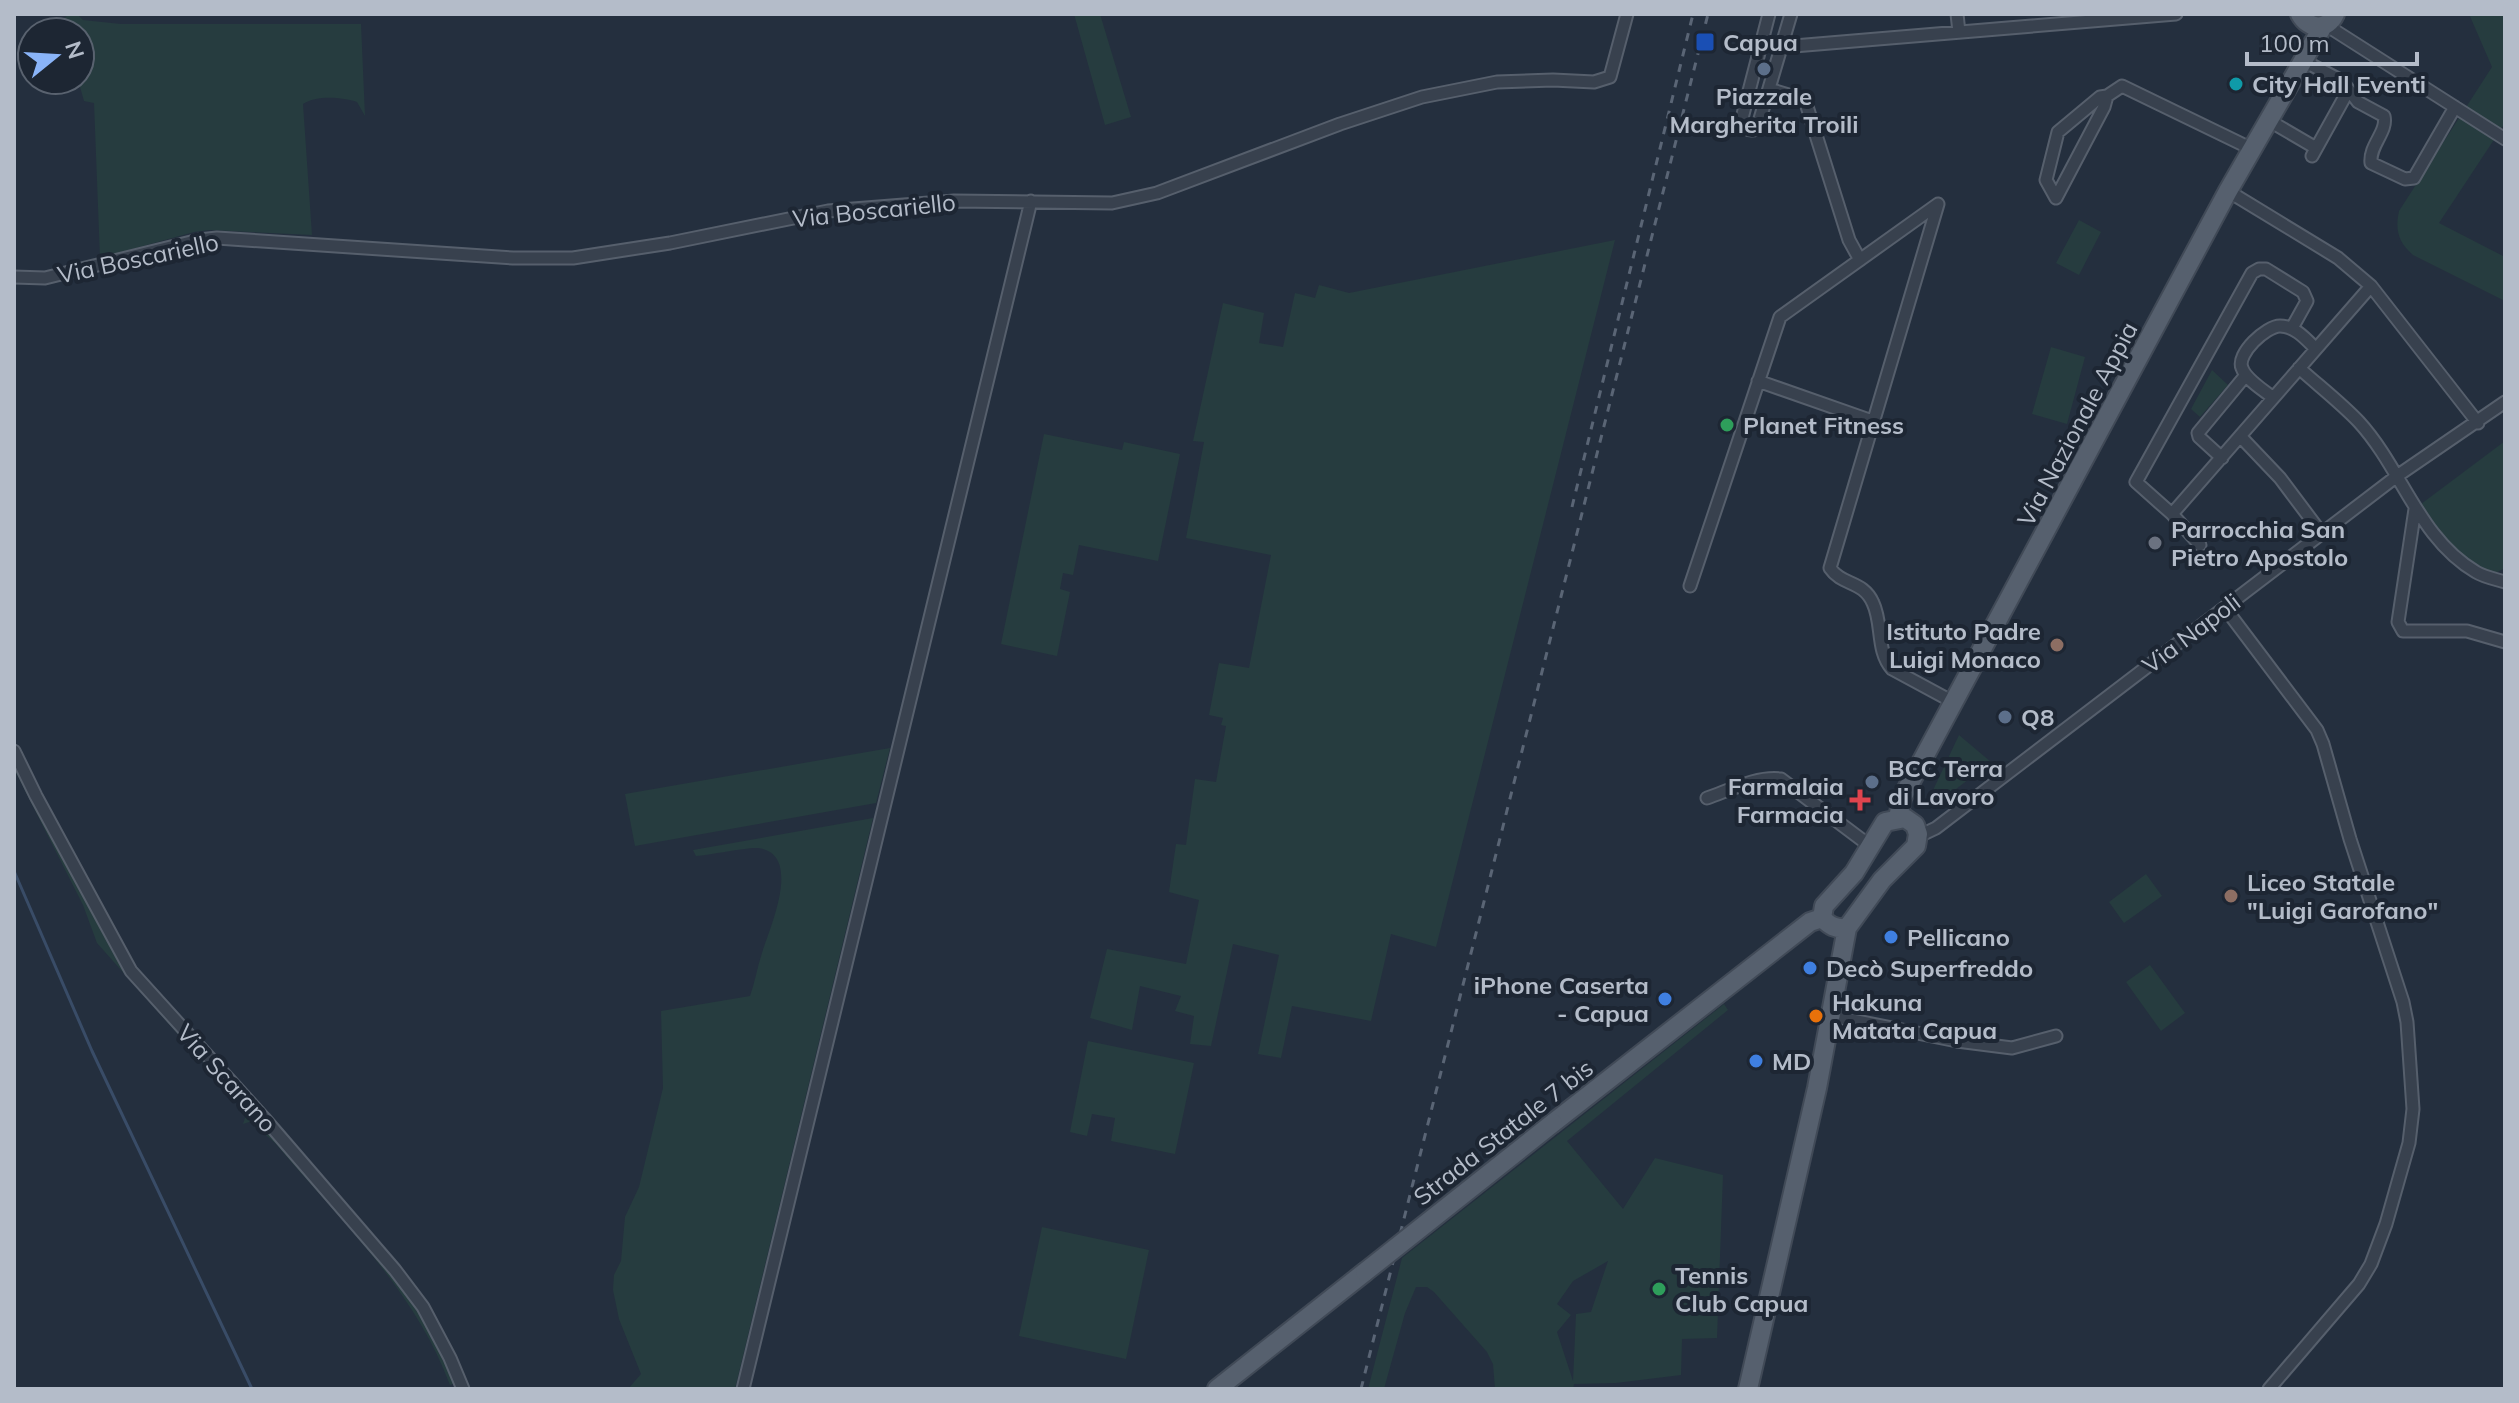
<svg xmlns="http://www.w3.org/2000/svg" width="2519" height="1403" font-family="Mulish,sans-serif">
<rect width="100%" height="100%" fill="#242f3e"/>
<path fill="#263c3f" fill-rule="evenodd" d="M1074,14H1100L1131,117L1105,125Z
M2469,14H2505V123L2439,223L2505,257V301L2413,255C2398,242 2395,230 2399,211L2492,67Z
M68,15H78L83,20L121,24H361L365,116L357,102C342,97 316,95 303,104L312,235L210,230L194,232L100,258L94,103L84,101L78,80H80V32H66L64,18Z
M2079,220L2101,232L2079,275L2056,263Z
M1615,240L1436,947L1391,934L1371,1021L1292,1006L1281,1058L1258,1054L1279,955L1233,944L1211,1046L1190,1044L1194,1016L1175,1011L1181,996L1140,986L1132,1030L1090,1018L1107,949L1186,964L1199,900L1169,892L1176,844L1186,845L1195,779L1216,782L1226,726L1221,725L1223,718L1209,715L1219,663L1249,668L1271,555L1186,538L1204,442L1193,441L1223,303L1264,313L1259,343L1283,347L1295,293L1315,298L1319,285L1349,293Z
M2051,347L2085,357L2067,424L2032,414Z
M2212,370L2228,385L2200,417L2191,409Z
M1044,434L1122,450L1124,442L1180,454L1158,561L1079,545L1073,575L1063,573L1060,589L1070,592L1057,656L1001,644Z
M2505,441V568L2488,577L2462,562L2421,504Z
M1959,735L1991,762L1938,803L1930,805L1927,803Z
M890,748L876,803L635,846L625,794Z
M14,762L122,966L254,1112L252,1121L243,1124L247,1112L97,943L83,905L14,769Z
M873,818L735,1389H628L641,1374L619,1319L613,1290L614,1275L621,1261L625,1217L639,1187L663,1088L661,1011L750,996C755,982 757,968 762,953C769,929 804,854 758,848C747,847 710,855 696,856L693,850Z
M2146,874L2162,896L2124,923L2109,902Z
M2150,965L2185,1013L2161,1031L2126,982Z
M1724,1004L1728,1010L1567,1141L1623,1209L1655,1158L1723,1175L1717,1338L1682,1339L1681,1375L1616,1383L1574,1384L1573,1389H1495L1493,1364L1487,1352L1434,1292L1427,1287H1416L1405,1313L1384,1389H1368L1402,1258ZM1608,1261L1591,1312L1576,1314L1573,1381L1557,1332L1571,1315L1557,1304L1573,1281Z
M1088,1041L1194,1063L1175,1154L1111,1141L1115,1118L1092,1114L1087,1136L1070,1132Z
M265,1124L361,1236L414,1302L456,1383L450,1385C415,1290 339,1219 275,1143L259,1129Z
M1042,1227L1149,1250L1126,1359L1019,1336Z"/>
<g fill="none" stroke-linecap="round" stroke-linejoin="round">
<path stroke="#394c67" stroke-width="3" d="M14,871L92,1051L252,1389"/>
<g stroke="#565f6c" stroke-width="15">
<path id="minor" d="M1769,14L1741,122C1745,129 1749,132 1757,129L1791,14
M1957,14L1959,32
M2326,25L2505,139
M1782,47L2176,14
M2302,60L2342,81L2358,102L2384,116C2388,132 2369,145 2371,163L2405,179L2414,178L2455,107
M1769,89L1805,100L1849,240L1860,260
M2268,120L2316,148
M2312,156L2348,91
M2228,191L2338,258L2371,286L2478,423
M2056,198L2046,180L2058,132L2100,97L2107,96L2122,86L2252,149
M2056,198L2104,107L2107,96
M14,277L45,278L199,240L217,238L513,258H573L670,243L828,211L954,201L1112,203L1157,193L1340,124L1422,97L1497,82L1553,80L1594,82L1610,77L1627,14
M2299,368C2319,386 2341,403 2359,422C2402,469 2419,539 2476,572C2484,577 2495,579 2505,582
M1758,381L1875,422
M2273,398C2264,390 2246,380 2242,368C2236,354 2266,326 2280,326C2295,326 2306,339 2316,349
M2240,436L2280,478L2322,534
M2222,458L2199,437L2198,433L2246,375
M2415,509L2398,622L2403,631H2467L2505,642
M2172,514L2371,286
M2200,545L2172,514L2136,482L2252,273L2259,269H2266L2303,292L2307,301L2292,328
M1690,586L1780,317L1938,204L1830,568C1842,586 1863,580 1873,603C1883,624 1876,651 1892,669L1955,703
M2225,608L2317,730L2323,744L2350,839L2403,1002L2407,1022L2413,1109L2409,1143L2386,1224L2371,1264L2359,1284L2269,1389
M14,751L36,796L131,971L264,1118L395,1270L423,1307L450,1358L463,1389
M1707,798C1730,790 1757,776 1781,779L1870,846
M1917,837L1936,828L2397,476L2505,402
M1832,1016L1957,1041L2012,1048L2056,1036
M743,1389L1031,201"/>
</g>
<g stroke="#414a57" stroke-width="22">
<path id="primary" d="M2300,14C2309,30 2327,31 2335,14
M1898,818L1902,798L2228,191L2323,26
M1905,818L1915,825L1918,834L1916,846L1882,880L1847,928C1835,929 1830,926 1822,918L1824,906L1854,873L1885,822Z
M1553,1123L1810,922L1822,918
M1217,1389L1365,1272
M1748,1389L1817,1088L1847,928"/>
</g>
<use href="#minor" stroke="#38414e" stroke-width="11"/>
<use href="#primary" stroke="#56606e" stroke-width="18"/>
<path stroke="#5a6575" stroke-width="3" stroke-dasharray="8 8" stroke-linecap="butt" d="M1572,507L1693,14
M1361,1389L1708,14"/>
<g stroke="#414a57" stroke-width="22" stroke-linecap="butt">
<path id="primary-bridge" d="M1365,1272L1553,1123"/>
</g>
<use href="#primary-bridge" stroke="#56606e" stroke-width="18"/>
</g>
<rect fill="#1a4fb4" stroke="#1d2633" stroke-width="3" x="1695" y="32" width="20" height="20" rx="4"/>
<g fill="#5c6f8a" stroke="#1d2633" stroke-width="3">
<circle cx="1764" cy="69" r="8"/>
<circle cx="2005" cy="717" r="8"/>
<circle cx="1872" cy="782" r="8"/>
</g>
<circle fill="#0f9aa8" stroke="#1d2633" stroke-width="3" cx="2236" cy="84" r="8"/>
<g fill="#2e9e5b" stroke="#1d2633" stroke-width="3">
<circle cx="1727" cy="425" r="8"/>
<circle cx="1659" cy="1289" r="8"/>
</g>
<circle fill="#6b7280" stroke="#1d2633" stroke-width="3" cx="2155" cy="543" r="8"/>
<g fill="#8d6e63" stroke="#1d2633" stroke-width="3">
<circle cx="2057" cy="645" r="8"/>
<circle cx="2231" cy="896" r="8"/>
</g>
<path fill="#e0444e" stroke="#1d2633" stroke-width="3" d="M1856 788h8v8h8v8h-8v8h-8v-8h-8v-8h8z"/>
<g fill="#3f7fe0" stroke="#1d2633" stroke-width="3">
<circle cx="1891" cy="937" r="8"/>
<circle cx="1810" cy="968" r="8"/>
<circle cx="1665" cy="999" r="8"/>
<circle cx="1756" cy="1061" r="8"/>
</g>
<circle fill="#e8710a" stroke="#1d2633" stroke-width="3" cx="1816" cy="1016" r="8"/>
<g text-anchor="middle" dominant-baseline="central" stroke-width="8" stroke-linejoin="round" paint-order="stroke">
<g font-size="24" font-weight="bold" fill="#b4bcc9" stroke="#1d2633" text-anchor="start">
<text x="1723" y="42">Capua</text>
<text x="2252" y="84">City Hall Eventi</text>
<text x="1764" y="96" text-anchor="middle">Piazzale<tspan x="1764" dy="28">Margherita Troili</tspan></text>
<text x="1743" y="425">Planet Fitness</text>
<text x="2171" y="529">Parrocchia San<tspan x="2171" dy="28">Pietro Apostolo</tspan></text>
<text x="2041" y="631" text-anchor="end">Istituto Padre<tspan x="2041" dy="28">Luigi Monaco</tspan></text>
<text x="2021" y="717">Q8</text>
<text x="1888" y="768">BCC Terra<tspan x="1888" dy="28">di Lavoro</tspan></text>
<text x="1844" y="786" text-anchor="end">Farmalaia<tspan x="1844" dy="28">Farmacia</tspan></text>
<text x="2247" y="882">Liceo Statale<tspan x="2247" dy="28">"Luigi Garofano"</tspan></text>
<text x="1907" y="937">Pellicano</text>
<text x="1826" y="968">Decò Superfreddo</text>
<text x="1649" y="985" text-anchor="end">iPhone Caserta<tspan x="1649" dy="28">- Capua</tspan></text>
<text x="1832" y="1002">Hakuna<tspan x="1832" dy="28">Matata Capua</tspan></text>
<text x="1772" y="1061">MD</text>
<text x="1675" y="1275">Tennis<tspan x="1675" dy="28">Club Capua</tspan></text>
</g>
<g font-size="24" fill="#b4bcc9" stroke="#1d2633">
<text transform="translate(874 210) rotate(-6)">Via Boscariello</text>
<text transform="translate(138 258) rotate(-12)">Via Boscariello</text>
<text transform="translate(2077 424) rotate(-62)">Via Nazionale Appia</text>
<text transform="translate(2191 633) rotate(-37)">Via Napoli</text>
<text transform="translate(227 1078) rotate(48)">Via Scarano</text>
<text transform="translate(1503 1132) rotate(-38)">Strada Statale 7 bis</text>
</g>
</g>
<rect width="2519" height="1403" fill="none" stroke="#b4bcc9" stroke-width="32"/>
<g transform="translate(56 56) rotate(72)"><circle r="38" fill="#1d2633" stroke="#59626f" stroke-width="2"/>
<path d="M0-6L14 30L0 20L-14 30Z" fill="#8ab4f8"/>
<text y="-12" font-size="22" font-weight="bold" text-anchor="middle" fill="#b4bcc9">N</text>
</g>
<path d="M2247 52v12h170v-12" fill="none" stroke="#b4bcc9" stroke-width="4"/>
<text x="2259" y="52" font-size="24" fill="#b4bcc9" stroke="#1d2633" stroke-width="6" paint-order="stroke">100 m</text>
</svg>
